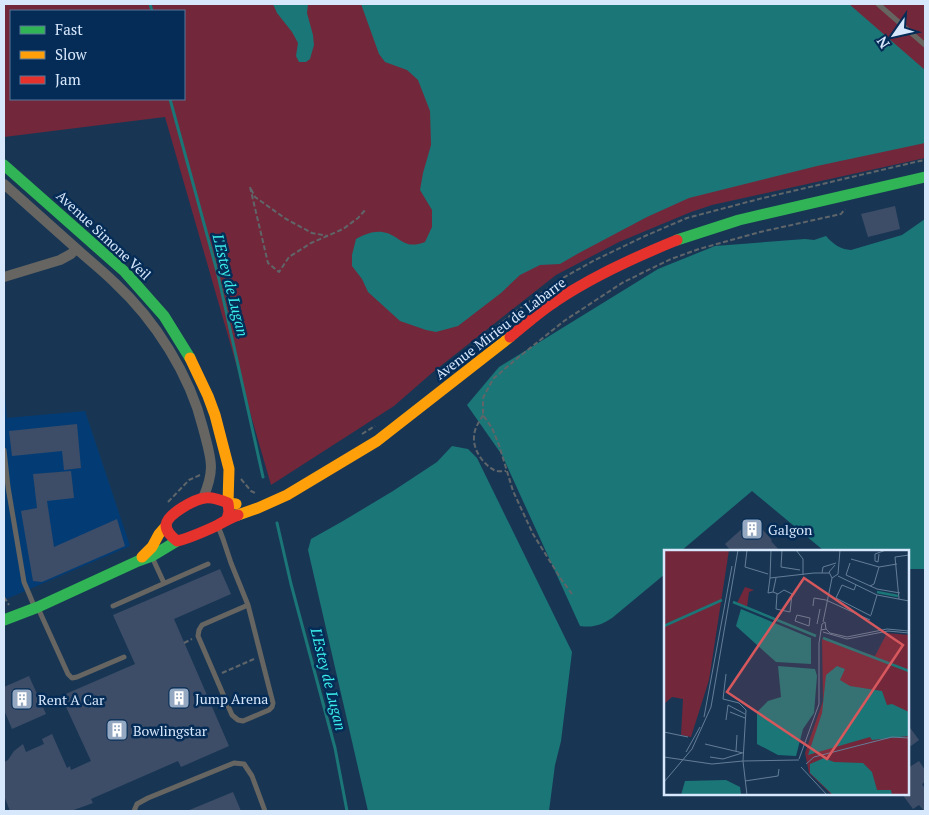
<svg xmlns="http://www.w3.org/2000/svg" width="929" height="815" font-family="'PT Serif',serif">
<rect width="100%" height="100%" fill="#183654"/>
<path fill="#033c75" d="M4,385L7,418L85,411L130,546L4,600Z"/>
<path fill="#73273a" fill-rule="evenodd" d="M4,4H925V158L712,205L691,212L619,242L556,275L433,372L394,406L271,485L165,117L4,137ZM11,11H184V99H11Z"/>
<path fill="#1b7677" d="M273,4H308L307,13L313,35L314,45L310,59L306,62H299L296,56L298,43L292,32L277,13Z
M361,4H849L925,70V143L817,166L689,198L647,217L579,253L560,264L540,265L520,275L501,293L458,326L436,332L426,330L400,321L368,292L362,279L352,266V255L356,239C364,235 372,231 382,232C400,234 402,251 425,242L432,227V210L420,190L423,173L431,145L430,111L418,80L407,70L385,62L379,54Z
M925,219V569H908V551H829L823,550L752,491L681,551H665V574L612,618C601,625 593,628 580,626L502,455L467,405L499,367L658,269L715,246L805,239L814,240L826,236C834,245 840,249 851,250L902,235Z
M452,446L468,449L477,458L572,652L561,741L555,765L549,811H368L308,550L311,539L343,521L393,491L437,462Z"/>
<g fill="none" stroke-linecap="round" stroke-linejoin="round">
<path stroke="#1b7677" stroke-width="3" d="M150,4L152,11
M170,99L218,275L263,477
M277,523L291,584L335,748L347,811"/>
</g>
<path fill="#3d4d67" d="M895,206L900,229L868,237L861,214Z
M77,424L81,468L64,470L62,451L12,456L9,431Z
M71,471L74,498L47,501L54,547L117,519L125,546L42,582L33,581L21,511L37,508L33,474Z
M753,519L772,540L771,541L780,551H731L725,544Z
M220,569L231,594L174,619L229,746L181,767L178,761L91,799L93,803L71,811H10L4,796V762L8,760L14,751L23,744L26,752L44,744L42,739L52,734L67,768L70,766L71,770L91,761L61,696L135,664L113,615Z
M29,676L46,714L12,729L4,710V687Z
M908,725L919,740L911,746L908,742Z
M919,761L925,770V782L922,784L925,789V811H924L919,805L913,809L902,794H908V768Z
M233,792L241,811H187Z"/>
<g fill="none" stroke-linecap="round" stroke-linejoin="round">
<path stroke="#5f6569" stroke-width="2" stroke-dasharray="5 2.5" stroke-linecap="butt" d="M250,187L268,263L279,272L289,257L311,243L343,229L358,218L366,209
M251,189L255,197L286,219L312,233L328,236
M445,370L511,315L561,279L595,260L645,236L687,218L759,199L911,163L925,160
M483,415C479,422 474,429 474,437C473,450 483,464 494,470C498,472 503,471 506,471
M362,434L375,426
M241,479L251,491L257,494
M168,502L189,480L200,475
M572,594L561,579L533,534L513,491L499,445L492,428L483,415V398L493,379L514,361L564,321L622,283L642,273L671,259L699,249L760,232L841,214L845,209
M4,597L9,605
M184,643L192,639
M222,673L254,659"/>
<path stroke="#666561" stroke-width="5" d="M878,4L925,45
M4,450L8,487L24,582L35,608
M218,526L223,539L231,563L248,605
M152,557L164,583
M248,605L273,703L272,707L269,710L243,721L238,720L232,715L198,636L199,630L202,625Z
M113,606L208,564
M38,608L68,674L72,678L77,677L124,657
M134,811L137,804L148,798L234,763L244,764L252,776L265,811"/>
<path stroke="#666561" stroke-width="10" d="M4,184C29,206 53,228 78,250C90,261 103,271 115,283C155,320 190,375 203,428C211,459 216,468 203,498
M4,277L60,260L71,254L76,249"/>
<path stroke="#30b455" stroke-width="11" d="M4,165L125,272L164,316L190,358
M677,240L739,220L925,177
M4,620L38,607L138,561L152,556L177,541"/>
<path stroke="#ff9f0a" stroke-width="11" d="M190,358L208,396L215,415L229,469L228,503L236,504
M238,515L258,508L287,495L377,441L510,337
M142,557L152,547L159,534L166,526"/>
<path stroke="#e5322d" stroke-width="11" d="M510,337C525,325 540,311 556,301C593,276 635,257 677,240
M227,519L229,512L228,503C221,500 213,497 205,498C195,499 167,514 166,525C166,532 172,537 177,541C190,538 203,532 216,526C223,522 230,518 238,515"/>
</g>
<defs>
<g id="building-square" transform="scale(1.125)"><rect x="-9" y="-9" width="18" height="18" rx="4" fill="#94a9c1" stroke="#042c56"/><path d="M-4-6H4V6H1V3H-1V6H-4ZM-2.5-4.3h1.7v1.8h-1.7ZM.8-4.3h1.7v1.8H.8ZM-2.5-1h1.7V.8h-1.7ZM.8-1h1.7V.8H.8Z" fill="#fff"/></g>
</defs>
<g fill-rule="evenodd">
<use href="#building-square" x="752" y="529"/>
<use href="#building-square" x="179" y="698"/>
<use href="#building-square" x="22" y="699"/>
<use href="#building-square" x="117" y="730"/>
</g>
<g text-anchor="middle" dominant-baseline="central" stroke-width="5" stroke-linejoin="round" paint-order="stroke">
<g font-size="14" fill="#d7e7fc" stroke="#042c56">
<text transform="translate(104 235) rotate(43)">Avenue Simone Veil</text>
<text transform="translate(500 328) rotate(-37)">Avenue Mirieu de Labarre</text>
</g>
<g font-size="14" fill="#d7e7fc" stroke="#042c56" text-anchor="start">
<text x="768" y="529">Galgon</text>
<text x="195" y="698">Jump Arena</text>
<text x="38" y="699">Rent A Car</text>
<text x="133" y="730">Bowlingstar</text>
</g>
<g font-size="15" font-style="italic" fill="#3aecea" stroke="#042c56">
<text transform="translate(231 285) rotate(76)">L'Estey de Lugan</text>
<text transform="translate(329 679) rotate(76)">L'Estey de Lugan</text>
</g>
</g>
<g transform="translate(664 550)">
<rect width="245" height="245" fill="#183654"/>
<path d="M0,0H65L45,130L27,187L17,185L19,149L8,147L0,154ZM81,37L90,40L85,42L83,57L73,53ZM223,83L245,85V245H168L145,223L141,203L159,151L158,89L211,106Z" fill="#73273a"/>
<path d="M77,59L147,88V114L112,112L72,76ZM114,116L151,119L153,126L150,163L139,179L132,206L114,205L93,194V162L104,151L117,147ZM173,116L181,119L176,130L186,136L218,141L223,155L228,154L245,162V186L208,190L206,187L144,205L158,163L162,125ZM160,208L170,212L199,213L208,222L213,240H227L228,245H169L146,223V214ZM21,231L62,230L76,237L77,244L17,245Z" fill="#1b7677"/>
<path fill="none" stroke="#1b7677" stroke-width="2.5" d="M213,42L234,46M69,52L152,86M0,76L58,50M159,88L245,121"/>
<path fill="none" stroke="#647d97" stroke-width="1" d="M83,0L81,17L104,24M118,0L117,17L136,20M132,0L139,9V25M215,4L214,12L211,11V4L222,0M187,9L215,17M186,13L182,25L213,39L236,43M158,23L159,17L172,13M174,26L213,45L245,51M106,28L107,0M112,28L109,42L104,43L106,28L150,23H165M168,28L174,24L176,0M168,28L165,22L171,15M192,35L190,40L178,35L172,48L207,66M206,36L210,34L215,17L233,14M109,42L114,44L120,40L128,44L126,62L112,59L113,44M235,49L231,7L245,5M162,50L206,70M149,56L150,48L162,50M133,65L146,68L145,76L131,71ZM207,65L213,45M159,72L168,28M153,74L156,59M162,79L166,83L183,87L223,79L245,81M159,82L183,89L224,81L245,83M66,162L81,168M40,167L68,16M62,170L64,155L81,164M0,182L24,187M41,194L79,203M72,201L73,185M22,202L36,177M0,207L48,214L79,211L82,160L75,153L59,149L62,124M46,207L59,209L78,203M135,209L155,154V93L158,74L161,72L162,79L157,80M142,214L150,207L181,199L228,187L245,188M137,217L163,245M81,231L114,226L115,219M0,232L28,199L47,157L74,0M83,245L79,211L135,210"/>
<path fill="#d6585d" fill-opacity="0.15" stroke="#d6585d" stroke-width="2.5" d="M140,28L239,95L163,209L63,142Z"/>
<rect width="245" height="245" fill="none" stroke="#d7e7fc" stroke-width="2.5"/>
</g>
<rect width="929" height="815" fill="none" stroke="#d7e7fc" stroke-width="10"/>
<rect x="10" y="10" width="175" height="90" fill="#042c56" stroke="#587798"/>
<rect x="20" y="26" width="25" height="8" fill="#30b455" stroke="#587798"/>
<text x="55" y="35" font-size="15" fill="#d7e7fc">Fast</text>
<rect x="20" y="51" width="25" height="8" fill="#ff9f0a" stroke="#587798"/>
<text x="55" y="60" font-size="15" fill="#d7e7fc">Slow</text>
<rect x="20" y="76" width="25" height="8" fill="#e5322d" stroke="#587798"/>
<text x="55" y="85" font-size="15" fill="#d7e7fc">Jam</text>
<g transform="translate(894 35) rotate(236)" stroke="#042c56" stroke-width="4" paint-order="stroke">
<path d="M0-4L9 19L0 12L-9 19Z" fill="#d7e7fc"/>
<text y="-8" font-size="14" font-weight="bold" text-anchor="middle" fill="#d7e7fc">N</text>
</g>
</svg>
